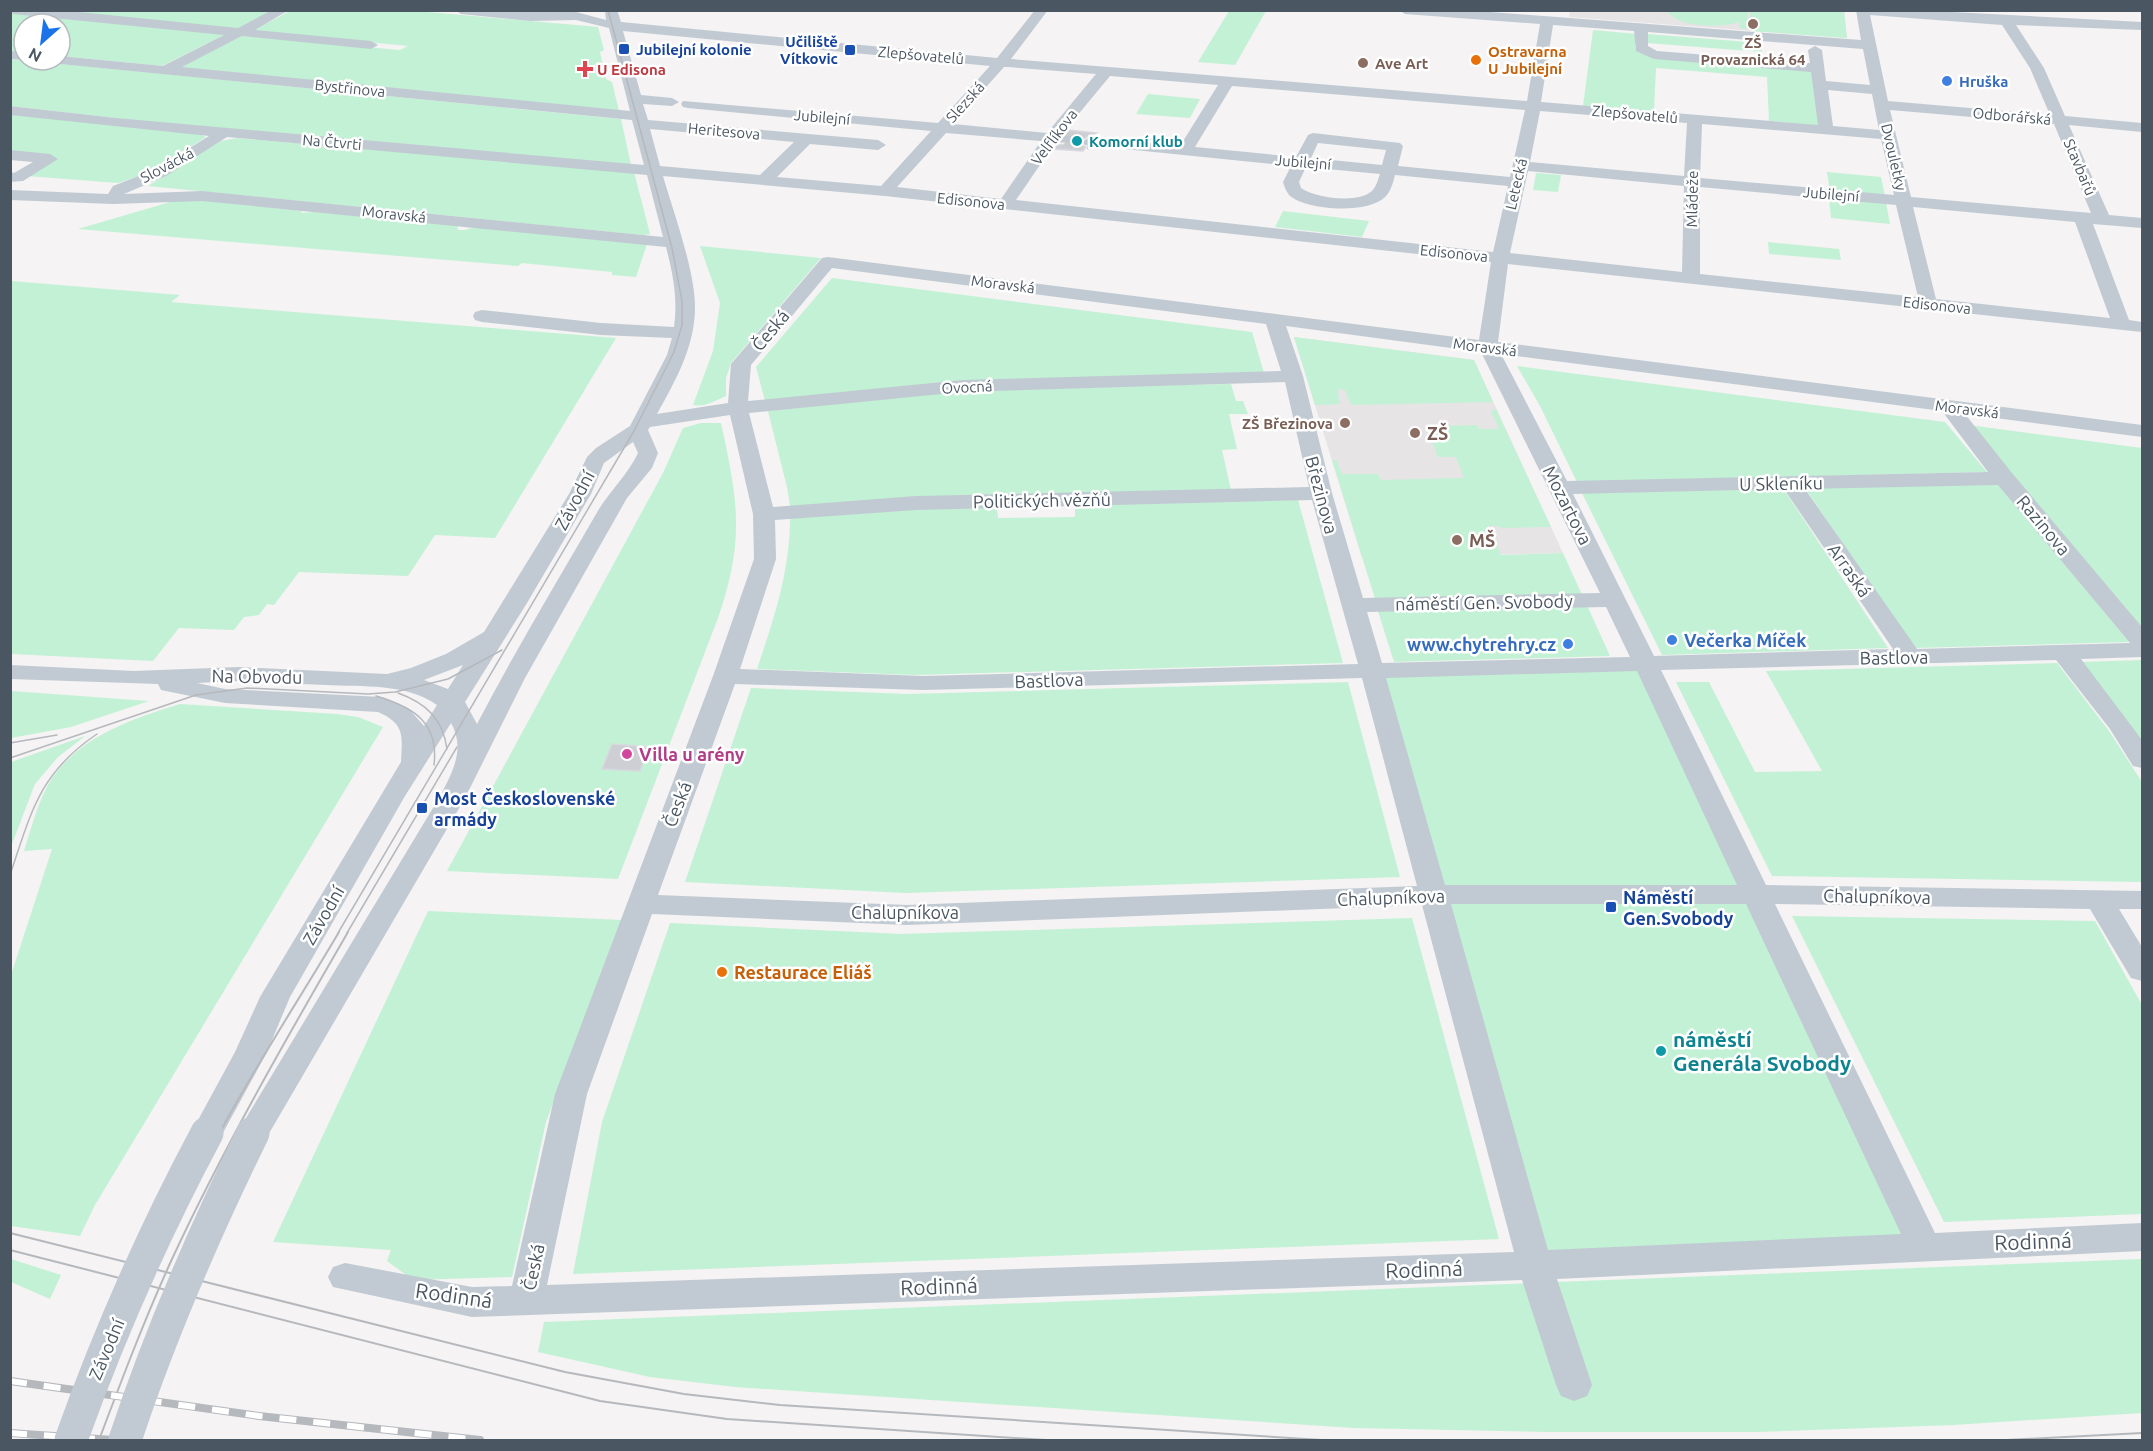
<svg xmlns="http://www.w3.org/2000/svg" width="2153" height="1451" font-family="Ubuntu,sans-serif">
<rect width="100%" height="100%" fill="#f5f3f3"/>
<path fill="#e6e4e5" d="M1570,10L1844,11L1847,38L1569,17Z
M1294,337L1474,360L1563,553L1362,558Z"/>
<path fill="#c3f1d5" d="M42,11H272L236,29Z
M290,11H416L598,27L604,50L600,52L606,79L612,82L619,111L179,68L242,36L400,50L408,46L252,31Z
M1229,11H1266L1235,65L1198,62Z
M1668,11H1747L1748,29L1740,28L1739,22C1722,28 1677,28 1668,11Z
M1750,11H1844L1847,38L1751,31Z
M10,13L226,34L162,66L60,56V24H24V53L11,52Z
M1593,30L1637,34L1635,48L1647,55L1813,69L1822,126L1769,121L1767,77L1656,68L1654,111L1583,106Z
M1647,34L1761,43L1762,52L1647,43Z
M11,59L621,119L631,165L166,124L11,106Z
M1148,94L1200,99L1190,118L1136,114Z
M11,114L199,134L206,137L151,172L118,183L27,176L56,158L11,153Z
M237,138L634,172L650,234L643,235L148,186L221,141Z
M1827,172L1881,177L1885,196L1830,191Z
M1536,173L1561,175L1558,192L1533,190Z
M184,198L302,211L301,213L314,212L457,225L458,230H465L474,227L647,244L636,277L612,275V272L522,263L518,266L78,229Z
M1829,198L1886,203L1890,224L1831,218Z
M1283,211L1369,221L1362,237L1275,227Z
M1768,242L1839,249L1841,260L1769,254Z
M700,246L821,258L731,363L726,378V396C714,401 707,407 693,405L713,351L720,303Z
M832,278L1252,332L1264,373L952,381L765,401L756,367Z
M11,281L180,295L171,302L616,338L495,538L435,535L408,576L299,572L274,605L267,604L259,615L244,617L234,630L179,628L153,661L11,654Z
M1294,337L1474,360L1493,402L1353,405L1350,403L1345,390L1337,389L1340,404L1315,405Z
M1517,366L1945,422L1987,472L1577,482L1540,406Z
M1231,384L1236,401H1243L1248,414H1229L1237,449L1222,450L1231,490L790,506L787,487L768,411L916,394L1023,388Z
M1496,409L1551,527L1501,528L1499,526H1488L1501,555L1563,553L1583,597L1376,602L1332,460H1336L1342,474H1378L1381,480L1464,478L1456,457H1438L1428,431H1436L1435,426L1477,425L1479,429H1499L1491,411Z
M701,423H721C738,501 745,540 718,618L618,879L447,871L663,473L683,428Z
M1969,425L2142,448V628L2126,608Z
M1997,483L2129,642L1914,648L1805,488Z
M1783,488L1888,648L1662,655L1582,493Z
M1298,500L1343,663L915,675L757,669C774,619 790,571 790,518L903,510L997,507L998,518L1075,517V505Z
M1586,603L1610,656L1394,662L1377,608Z
M2142,660V741L2081,662Z
M1646,662L1924,1246L1535,1265L1372,670Z
M2057,663L2109,731L2142,782V882L1772,876L1676,682H1709L1755,772L1822,771L1766,671Z
M1348,682L1400,877L906,893L685,882L751,688L908,694Z
M11,691L149,701L71,727L11,738Z
M180,704L337,714L358,717L383,727L95,1205L80,1236L11,1226V975L52,849L24,851C31,829 37,805 48,785C75,738 131,719 180,704Z
M85,736L58,757L35,784L12,844L11,762Z
M428,911L622,920L546,1122L512,1277L413,1280L387,1261L391,1250L273,1242Z
M1792,916L2095,921L2142,1005V1214L1944,1222Z
M1412,918L1499,1239L573,1274L602,1122L670,923L901,934Z
M11,1259L61,1275L50,1299L11,1282Z
M2142,1259V1413L1953,1425L1756,1432H1549L1354,1428L735,1387L650,1377L538,1352L544,1322Z"/>
<path fill="#cdcfd5" stroke="#d7d9de" stroke-width="1.5" d="M1068,130L1096,133L1081,140L1080,144L1086,147L1083,151L1054,149L1057,145L1070,144L1075,141L1072,134L1066,133Z
M612,744L649,747L640,771L602,769Z"/>
<g fill="none" stroke-linecap="round" stroke-linejoin="round">
<path stroke="#caccce" stroke-width="15" stroke-dasharray="15 8" stroke-linecap="butt" d="M1065,139L1090,142"/>
<path fill="#c1cad2" fill-rule="evenodd" d="M10,10H59L238,28L272,10H289L255,30L371,41L378,45L371,49L242,36L182,67L630,111L609,28L576,20L530,21L461,14L455,10L576,12L606,20L605,10H617L621,22L997,58L1035,10H1048L1011,59L1527,101L1540,24L1405,14L1399,10H1464L1861,40L1856,10H1913L2142,22V30L2016,25L2044,68L2065,116L2142,123V132L2069,125L2109,215L2142,218V228L2093,224L2129,320L2142,322V332L1508,264L1498,342L2142,425V437L1965,414L2012,473L2142,627V657L2081,659L2142,740V768L2133,766L2110,729L2056,660L1661,670L1766,885L2142,891V909H2119L2142,947V981L2131,978L2090,909L1775,904L1935,1233L2142,1223V1251L1557,1279L1592,1385L1587,1396L1574,1401L1561,1396L1556,1385L1522,1280L472,1317L333,1287L328,1277L333,1267L345,1263L472,1287L512,1286L555,1094L713,676L754,559L753,514L730,415L650,427L648,430L658,453L652,468L627,498L525,678L465,798L264,1142L253,1145L242,1142L237,1133L439,798C452,773 466,750 451,723L405,796L290,997L267,1052L218,1142L207,1145L196,1142L191,1133L235,1052L260,997L401,762C402,737 406,724 378,712L225,703L161,690L158,684L10,679V665L134,671L238,667L387,674L411,668L446,654L484,632L569,494L587,457L596,448L630,426L667,355L672,338L601,335L482,322L475,320L473,316L475,312L482,310L601,323L674,327C678,299 673,274 666,247L202,201L113,204L10,200V190L108,194L113,186L154,170L209,136L10,115V106L116,118L644,165L632,120L60,64L53,60H60V56L163,66L224,35L13,14ZM1870,15L2002,25L2030,68L2050,115L1888,101ZM1553,25L1634,31L1636,51L1654,59L1811,72L1818,125L1541,102ZM623,31L990,66L938,123L683,101L681,104L683,107L688,108L931,131L881,186L777,177L810,144L878,150L886,145L878,140L648,120L643,104L672,106L679,102L672,98L641,95ZM1648,32L1863,49L1870,85L1826,81L1822,50L1815,46L1808,50L1810,63L1657,51L1648,46ZM1004,67H1008L1096,74L1047,133L953,124ZM1110,76L1218,85L1180,146L1090,137L1082,142L1085,145L1291,166L1283,182C1284,186 1286,191 1289,195C1306,211 1369,214 1385,197C1391,191 1393,183 1395,175L1508,186L1493,252L1016,200L1055,143L1070,142L1073,139L1070,136L1062,134ZM1232,86L1525,110L1510,177L1398,166L1403,146L1400,143L1313,133L1308,135L1296,157L1195,147ZM1828,90L1872,94L1879,130L1833,126ZM1890,110L2054,124L2091,213L1911,197ZM1540,111L1687,123L1684,176L1530,162ZM1702,124L1881,139L1894,195L1700,178ZM650,129L794,142L760,175L660,166ZM946,133L1041,141L1001,199L897,187ZM227,137L647,175L663,237L202,191L124,194L166,176ZM1318,143L1386,150L1382,165L1311,158ZM1306,167L1380,174C1378,180 1376,187 1372,191C1357,204 1316,198 1301,188L1299,182ZM1528,171L1684,186L1682,272L1510,253ZM663,176L885,196L1491,262L1479,340L828,257L822,258L731,364L728,403L657,414C675,382 694,348 695,310C696,273 674,214 663,176ZM1700,187L1896,205L1918,297L1700,274ZM1913,207L2075,222L2110,318L1936,299ZM832,268L1266,324L1281,371L962,380L748,401L751,365ZM1286,326L1481,352L1600,593L1363,598L1332,493L1303,376ZM1501,354L1942,411L1988,472L1567,481ZM1285,382L1309,487L916,496L773,507L749,413L962,392ZM633,442L638,453C628,474 611,490 599,509C558,580 515,651 477,724L465,702L527,603L591,494L604,463ZM1998,485L2130,643L1917,649L1805,489ZM1784,489L1893,649L1654,656L1573,494ZM1312,500L1358,664L923,676L740,669L776,559L775,520L916,510ZM1606,607L1630,657L1382,663L1367,612ZM463,665L448,689L424,680ZM1637,671L1737,885H1445L1386,678ZM1362,678L1417,886L907,905L658,895L735,684L923,690ZM238,681C267,683 296,684 326,685C362,687 407,683 437,705L424,726L408,708L382,697L225,689L197,683ZM1451,904H1746L1901,1234L1548,1250ZM1422,905L1514,1252L547,1285L587,1094L652,914L907,925Z
M10,51L24,52L25,60L10,59Z
M10,150L50,154L58,159L23,181L10,182V172L14,173L33,162L10,160Z"/>
<path stroke="#b5b8bd" stroke-width="1.5" d="M398,693C426,703 443,719 447,749
M376,696C413,707 439,722 434,765
M10,743L57,735
M10,758L196,695L247,688L368,694L395,692L448,679L502,650
M10,875C31,813 39,773 97,734
M338,933L634,431L674,352L682,325V301L672,248L608,10
M347,933L457,747"/>
<path stroke="#b5b8bd" stroke-width="2" d="M10,1233L565,1372L684,1394L780,1405L1322,1440
M10,1250L600,1401L727,1419L1046,1440
M84,1440C122,1336 166,1234 218,1136C255,1066 299,1000 339,932
M99,1440C122,1379 145,1318 172,1259C224,1147 286,1039 348,932
M2007,1440L2142,1433"/>
<g stroke="#b5b8bd" stroke-width="8">
<path id="rail" d="M10,1381L259,1416L480,1440
M10,1433L113,1440"/>
</g>
<use href="#rail" stroke="#fff" stroke-width="6" stroke-dasharray="17" stroke-linecap="butt"/>
<path stroke="#c1cad2" stroke-width="33" d="M71,1440C109,1334 154,1232 207,1133
M125,1440C160,1334 204,1233 253,1133"/>
</g>
<g fill="#8d6e63" stroke="#fff" stroke-width="2">
<circle cx="1753" cy="24" r="6"/>
<circle cx="1363" cy="63" r="6"/>
<circle cx="1345" cy="423" r="6"/>
<circle cx="1415" cy="433" r="6"/>
<circle cx="1457" cy="540" r="6"/>
</g>
<g fill="#1a4fb4" stroke="#fff" stroke-width="2">
<rect x="618" y="43" width="12" height="12" rx="3"/>
<rect x="844" y="44" width="12" height="12" rx="3"/>
<rect x="416" y="802" width="12" height="12" rx="3"/>
<rect x="1605" y="901" width="12" height="12" rx="3"/>
</g>
<g fill="#e8710a" stroke="#fff" stroke-width="2">
<circle cx="1476" cy="60" r="6"/>
<circle cx="722" cy="972" r="6"/>
</g>
<path fill="#e0444e" stroke="#fff" stroke-width="2" d="M582 60h6v6h6v6h-6v6h-6v-6h-6v-6h6z"/>
<g fill="#3f7fe0" stroke="#fff" stroke-width="2">
<circle cx="1947" cy="81" r="6"/>
<circle cx="1672" cy="640" r="6"/>
<circle cx="1568" cy="644" r="6"/>
</g>
<g fill="#0f9aa8" stroke="#fff" stroke-width="2">
<circle cx="1077" cy="141" r="6"/>
<circle cx="1661" cy="1051" r="6"/>
</g>
<circle fill="#d1479c" stroke="#fff" stroke-width="2" cx="627" cy="754" r="6"/>
<g text-anchor="middle" dominant-baseline="central" stroke-width="5" stroke-linejoin="round" paint-order="stroke">
<g font-size="15" font-weight="bold" fill="#164399" stroke="#fff" text-anchor="end">
<text x="838" y="41">Učiliště<tspan x="838" dy="17">Vítkovic</tspan></text>
<text x="636" y="49" text-anchor="start">Jubilejní kolonie</text>
</g>
<g font-size="15" font-weight="bold" fill="#785e54" stroke="#fff">
<text x="1753" y="42">ZŠ<tspan x="1753" dy="17">Provaznická 64</tspan></text>
<text x="1375" y="63" text-anchor="start">Ave Art</text>
<text x="1333" y="423" text-anchor="end">ZŠ Březinova</text>
</g>
<g font-size="15" font-weight="bold" fill="#c56008" stroke="#fff" text-anchor="start">
<text x="1488" y="51">Ostravarna<tspan x="1488" dy="17">U Jubilejní</tspan></text>
</g>
<g font-size="15" fill="#4a5661" stroke="#fff">
<text transform="translate(921 55) rotate(5)">Zlepšovatelů</text>
<text transform="translate(350 88) rotate(6)">Bystřinova</text>
<text transform="translate(965 102) rotate(-48)">Slezská</text>
<text transform="translate(1635 114) rotate(5)">Zlepšovatelů</text>
<text transform="translate(2012 116) rotate(5)">Odborářská</text>
<text transform="translate(822 117) rotate(5)">Jubilejní</text>
<text transform="translate(724 131) rotate(5)">Heritesova</text>
<text transform="translate(1054 137) rotate(-53)">Velflíkova</text>
<text transform="translate(332 142) rotate(5)">Na Čtvrti</text>
<text transform="translate(1894 157) rotate(77)">Dvouletky</text>
<text transform="translate(1303 162) rotate(5)">Jubilejní</text>
<text transform="translate(167 165) rotate(-28)">Slovácká</text>
<text transform="translate(2080 167) rotate(67)">Stavbařů</text>
<text transform="translate(1516 184) rotate(-77)">Letecká</text>
<text transform="translate(1831 194) rotate(5)">Jubilejní</text>
<text transform="translate(1692 199) rotate(-89)">Mládeže</text>
<text transform="translate(971 201) rotate(6)">Edisonova</text>
<text transform="translate(394 214) rotate(6)">Moravská</text>
<text transform="translate(1454 253) rotate(6)">Edisonova</text>
<text transform="translate(1003 284) rotate(7)">Moravská</text>
<text transform="translate(1937 305) rotate(6)">Edisonova</text>
<text transform="translate(1485 347) rotate(7)">Moravská</text>
<text transform="translate(967 387) rotate(-3)">Ovocná</text>
<text transform="translate(1967 409) rotate(7)">Moravská</text>
</g>
<g font-size="15" font-weight="bold" fill="#be3a42" stroke="#fff" text-anchor="start">
<text x="597" y="69">U Edisona</text>
</g>
<g font-size="15" font-weight="bold" fill="#366cbe" stroke="#fff" text-anchor="start">
<text x="1959" y="81">Hruška</text>
</g>
<g font-size="15" font-weight="bold" fill="#0d838f" stroke="#fff" text-anchor="start">
<text x="1089" y="141">Komorní klub</text>
</g>
<g font-size="18" fill="#4a5661" stroke="#fff">
<text transform="translate(770 330) rotate(-50)">Česká</text>
<text transform="translate(1781 483) rotate(-1)">U Skleníku</text>
<text transform="translate(1322 495) rotate(75)">Březinova</text>
<text transform="translate(574 500) rotate(-62)">Závodní</text>
<text transform="translate(1042 500) rotate(-1)">Politických vězňů</text>
<text transform="translate(1568 505) rotate(63)">Mozartova</text>
<text transform="translate(2044 525) rotate(50)">Razinova</text>
<text transform="translate(1850 570) rotate(55)">Arraská</text>
<text transform="translate(1484 602) rotate(-1)">náměstí Gen. Svobody</text>
<text transform="translate(1894 657) rotate(-1)">Bastlova</text>
<text transform="translate(257 676) rotate(1)">Na Obvodu</text>
<text transform="translate(1049 680) rotate(-2)">Bastlova</text>
<text transform="translate(677 804) rotate(-69)">Česká</text>
<text transform="translate(1877 896) rotate(1)">Chalupníkova</text>
<text transform="translate(1391 897) rotate(-2)">Chalupníkova</text>
<text x="905" y="912">Chalupníkova</text>
<text transform="translate(323 915) rotate(-60)">Závodní</text>
<text transform="translate(533 1267) rotate(-78)">Česká</text>
<text transform="translate(106 1349) rotate(-67)">Závodní</text>
</g>
<g font-size="18" font-weight="bold" fill="#785e54" stroke="#fff" text-anchor="start">
<text x="1427" y="433">ZŠ</text>
<text x="1469" y="540">MŠ</text>
</g>
<g font-size="18" font-weight="bold" fill="#366cbe" stroke="#fff" text-anchor="start">
<text x="1684" y="640">Večerka Míček</text>
<text x="1556" y="644" text-anchor="end">www.chytrehry.cz</text>
</g>
<g font-size="18" font-weight="bold" fill="#b23c85" stroke="#fff" text-anchor="start">
<text x="639" y="754">Villa u arény</text>
</g>
<g font-size="18" font-weight="bold" fill="#164399" stroke="#fff" text-anchor="start">
<text x="434" y="798">Most Československé<tspan x="434" dy="21">armády</tspan></text>
<text x="1623" y="897">Náměstí<tspan x="1623" dy="21">Gen.Svobody</tspan></text>
</g>
<g font-size="18" font-weight="bold" fill="#c56008" stroke="#fff" text-anchor="start">
<text x="734" y="972">Restaurace Eliáš</text>
</g>
<g font-size="21" font-weight="bold" fill="#0d838f" stroke="#fff" text-anchor="start">
<text x="1673" y="1039">náměstí<tspan x="1673" dy="24">Generála Svobody</tspan></text>
</g>
<g font-size="21" fill="#4a5661" stroke="#fff">
<text transform="translate(2033 1241) rotate(-2)">Rodinná</text>
<text transform="translate(1424 1269) rotate(-2)">Rodinná</text>
<text transform="translate(939 1286) rotate(-2)">Rodinná</text>
<text transform="translate(454 1295) rotate(8)">Rodinná</text>
</g>
</g>
<rect width="2153" height="1451" fill="none" stroke="#4a5661" stroke-width="24"/>
<g transform="translate(42 42) rotate(208)"><circle r="28" fill="#ffffff" stroke="#b7bbc0" stroke-width="1.5"/>
<path d="M0-4.5L10 22L0 15L-10 22Z" fill="#1a73e8"/>
<text y="-9" font-size="16" font-weight="bold" text-anchor="middle" fill="#4a5661">N</text>
</g>
</svg>
